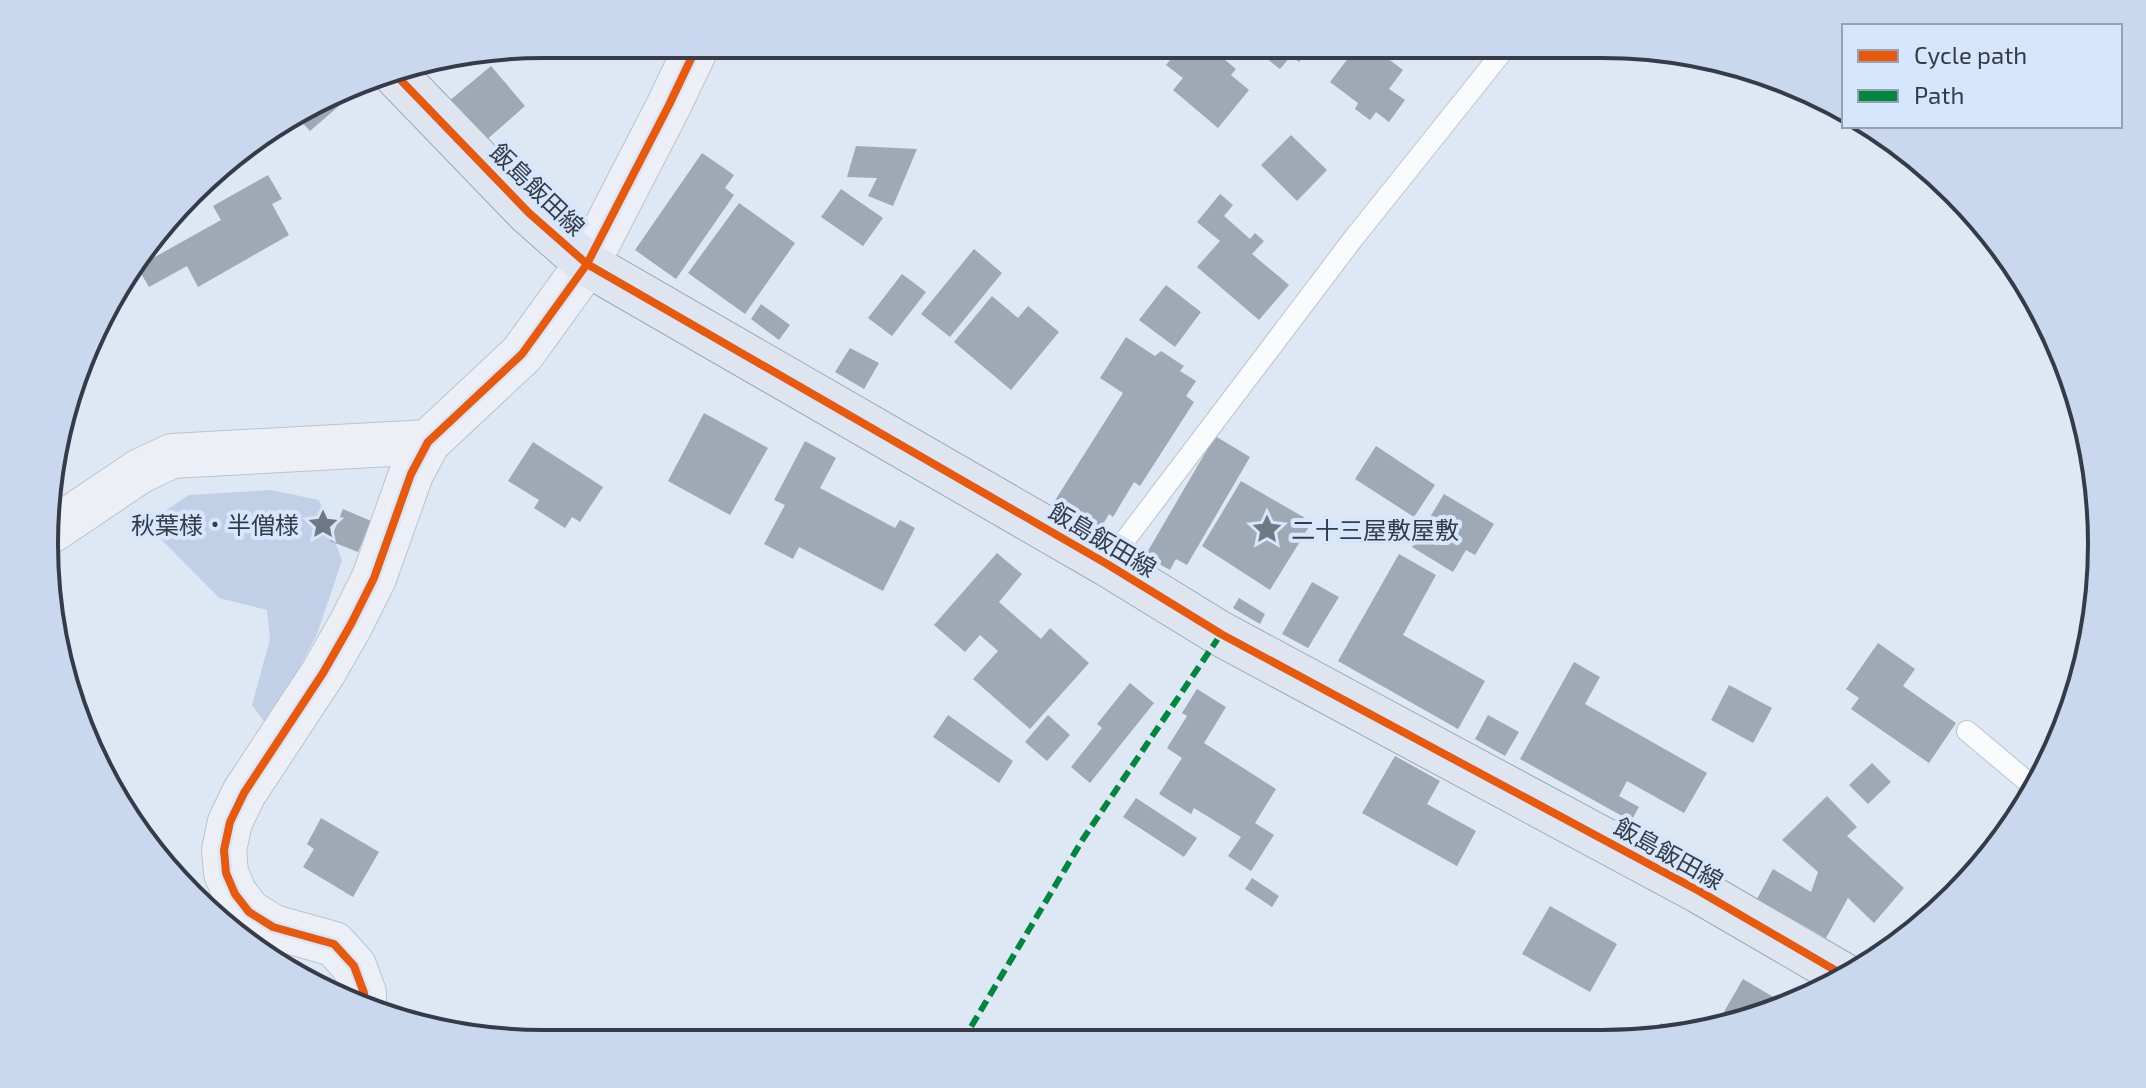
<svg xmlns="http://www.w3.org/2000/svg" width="2146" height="1088" font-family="'Exo 2','Noto Sans JP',sans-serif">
<rect width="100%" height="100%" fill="#dee7f4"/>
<path fill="#c1d0e6" d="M271,490L319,500L342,560L317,634L268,727L252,705L270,639L267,610L219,598L161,539L162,513L189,495Z"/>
<path fill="#9fa8b5" d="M1182,45H1207L1236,69L1231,75L1249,90L1218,128L1173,90L1183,78L1166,65Z
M1249,45H1309L1311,47L1299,62L1291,56L1280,69Z
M1358,45H1370L1403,70L1389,89L1405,100L1389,122L1376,112L1370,120L1355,109L1358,103L1330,82Z
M491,66L525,106L484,142L449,101Z
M342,93L347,99L310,131L297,117Z
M1291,135L1327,170L1297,201L1261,165Z
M856,146L917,149L893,206L868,196L877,178L847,177Z
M702,153L734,175L725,188L734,195L676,279L635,250Z
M268,175L282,199L272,204L289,235L198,287L187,266L149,287L137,267L221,220L213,206Z
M841,189L883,218L863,246L821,217Z
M1220,194L1233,205L1224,216L1250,239L1255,233L1264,241L1252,254L1289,285L1259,320L1197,267L1220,241L1197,222Z
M739,203L795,243L745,314L688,273Z
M974,249L1002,273L950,337L921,314Z
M902,274L926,292L892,336L868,318Z
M1166,285L1201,312L1175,347L1139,320Z
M992,296L1018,318L1028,306L1059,332L1011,390L954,342Z
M761,304L790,325L779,340L751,319Z
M1126,337L1155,356L1161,351L1184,366L1180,371L1196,381L1186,396L1194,402L1140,486L1134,482L1113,517L1109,514L1099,531L1054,502L1123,393L1100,378Z
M850,348L879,363L864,389L835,372Z
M704,413L768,448L730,515L668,481Z
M1215,436L1250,457L1187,565L1176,559L1170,570L1145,556Z
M805,441L836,458L820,488L895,528L900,520L915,528L883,591L799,547L793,559L764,544L785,505L774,500Z
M533,442L603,487L580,522L572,517L565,528L534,508L539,500L508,481Z
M1376,446L1435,485L1414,517L1355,479Z
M1241,481L1312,522L1270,590L1202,546Z
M1444,494L1494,524L1475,555L1466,550L1453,572L1412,547Z
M343,509L371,521L358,552L330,541Z
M997,553L1022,574L999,602L1041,639L1050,628L1089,663L1030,729L973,679L998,651L980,635L965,652L934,625Z
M1399,554L1436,575L1403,635L1485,681L1458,729L1338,661Z
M1312,582L1339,597L1308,648L1282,634Z
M1239,598L1265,614L1260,624L1233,608Z
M1878,643L1915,669L1903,686L1956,723L1929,763L1851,709L1859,698L1846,689Z
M1574,662L1600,677L1585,704L1707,773L1684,813L1627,781L1619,796L1639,807L1631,821L1520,759Z
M1130,683L1154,703L1090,783L1071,767L1102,728L1097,724Z
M1729,685L1772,708L1753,743L1711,720Z
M1197,689L1226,707L1204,743L1276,789L1255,823L1274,835L1251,871L1228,856L1241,837L1194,808L1191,814L1159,794L1182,758L1167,748L1187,716L1182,713Z
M948,715L1013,761L999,783L933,737Z
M1048,715L1070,735L1047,761L1025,742Z
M1488,715L1519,732L1505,756L1475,739Z
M1395,756L1440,781L1427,804L1476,831L1457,866L1362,813Z
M1872,763L1891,782L1868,804L1849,785Z
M1827,796L1857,827L1847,836L1904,888L1874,923L1848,898L1826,938L1757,899L1773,869L1811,892L1818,872L1782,840Z
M1136,798L1197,838L1184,857L1123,817Z
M321,818L379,852L353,897L303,867L314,849L307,844Z
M1252,878L1279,896L1272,907L1245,889Z
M1550,906L1617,944L1590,992L1522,954Z
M1743,979L1790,1007L1730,1023L1721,1017Z
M1661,1023L1685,1035L1668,1040H1652Z"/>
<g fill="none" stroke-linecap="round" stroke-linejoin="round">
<g stroke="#bbc3ce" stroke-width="22">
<path id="lane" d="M1107,564L1353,239L1508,45
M1967,731L2036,789"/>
</g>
<g stroke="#bbc3ce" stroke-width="46">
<path id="secondary" d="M51,531L140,471L172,456L428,442
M364,1004V993L354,966L334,944L273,927L249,912L235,894L226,873L224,850L230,822L244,793L323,673L351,624L374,578L411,474L428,442L522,354L587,264L669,105L698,44"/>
</g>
<g stroke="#9ba8ba" stroke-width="46">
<path id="primary" d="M390,69L529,213L587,264L1107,564L1221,634L1699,891L1845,976"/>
</g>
<use href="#lane" stroke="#fafbfd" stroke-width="20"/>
<use href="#secondary" stroke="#ecf0f6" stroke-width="44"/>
<use href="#primary" stroke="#dfe5ee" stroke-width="44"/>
<path stroke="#00873e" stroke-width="6" stroke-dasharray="12 6" stroke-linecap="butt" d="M962,1042L1083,839L1221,634"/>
<g stroke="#d6e6fc" stroke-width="13">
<path id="cycleway" d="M390,69L529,213L587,264L1107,564L1221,634L1699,891L1845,976
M364,1004V993L354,966L334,944L273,927L249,912L235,894L226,873L224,850L230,822L244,793L323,673L351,624L374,578L411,474L428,442L522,354L587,264L669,105L698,44"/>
</g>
<use href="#cycleway" stroke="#e8590c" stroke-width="8"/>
</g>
<defs>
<g id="sight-bare" transform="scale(2.4)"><path d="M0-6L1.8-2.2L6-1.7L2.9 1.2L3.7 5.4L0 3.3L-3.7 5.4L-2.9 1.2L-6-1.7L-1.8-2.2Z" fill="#707884" stroke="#d6e6fc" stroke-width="2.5" paint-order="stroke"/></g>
</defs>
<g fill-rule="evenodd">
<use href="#sight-bare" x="323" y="524"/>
<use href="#sight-bare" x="1267" y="529"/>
</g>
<g text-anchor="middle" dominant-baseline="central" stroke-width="8" stroke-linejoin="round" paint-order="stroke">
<g font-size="24" fill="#353c47" stroke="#d6e6fc">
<text transform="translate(538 189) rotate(44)">飯島飯田線</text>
<text transform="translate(1103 539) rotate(31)">飯島飯田線</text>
<text transform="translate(1669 853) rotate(29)">飯島飯田線</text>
</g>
<g font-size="24" fill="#353c47" stroke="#d6e6fc" text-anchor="end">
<text x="299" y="524">秋葉様・半僧様</text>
<text x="1291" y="529" text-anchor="start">二十三屋敷屋敷</text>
</g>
</g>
<path d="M0 0H2146V1088H0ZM544 58H1602A486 486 0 0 1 2088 544V544A486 486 0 0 1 1602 1030H544A486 486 0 0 1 58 544V544A486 486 0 0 1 544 58Z" fill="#c9d8ee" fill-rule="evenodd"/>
<path fill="none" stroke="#353c47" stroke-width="4" d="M544 58H1602A486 486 0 0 1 2088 544V544A486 486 0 0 1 1602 1030H544A486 486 0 0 1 58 544V544A486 486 0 0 1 544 58Z"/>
<rect x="1842" y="24" width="280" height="104" fill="#d6e6fc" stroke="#96a2b4" stroke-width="2"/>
<rect x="1858" y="50" width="40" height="12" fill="#e8590c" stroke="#96a2b4" stroke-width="2"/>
<text x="1914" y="64" font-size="24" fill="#353c47">Cycle path</text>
<rect x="1858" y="90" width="40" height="12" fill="#00873e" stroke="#96a2b4" stroke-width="2"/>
<text x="1914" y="104" font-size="24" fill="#353c47">Path</text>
</svg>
